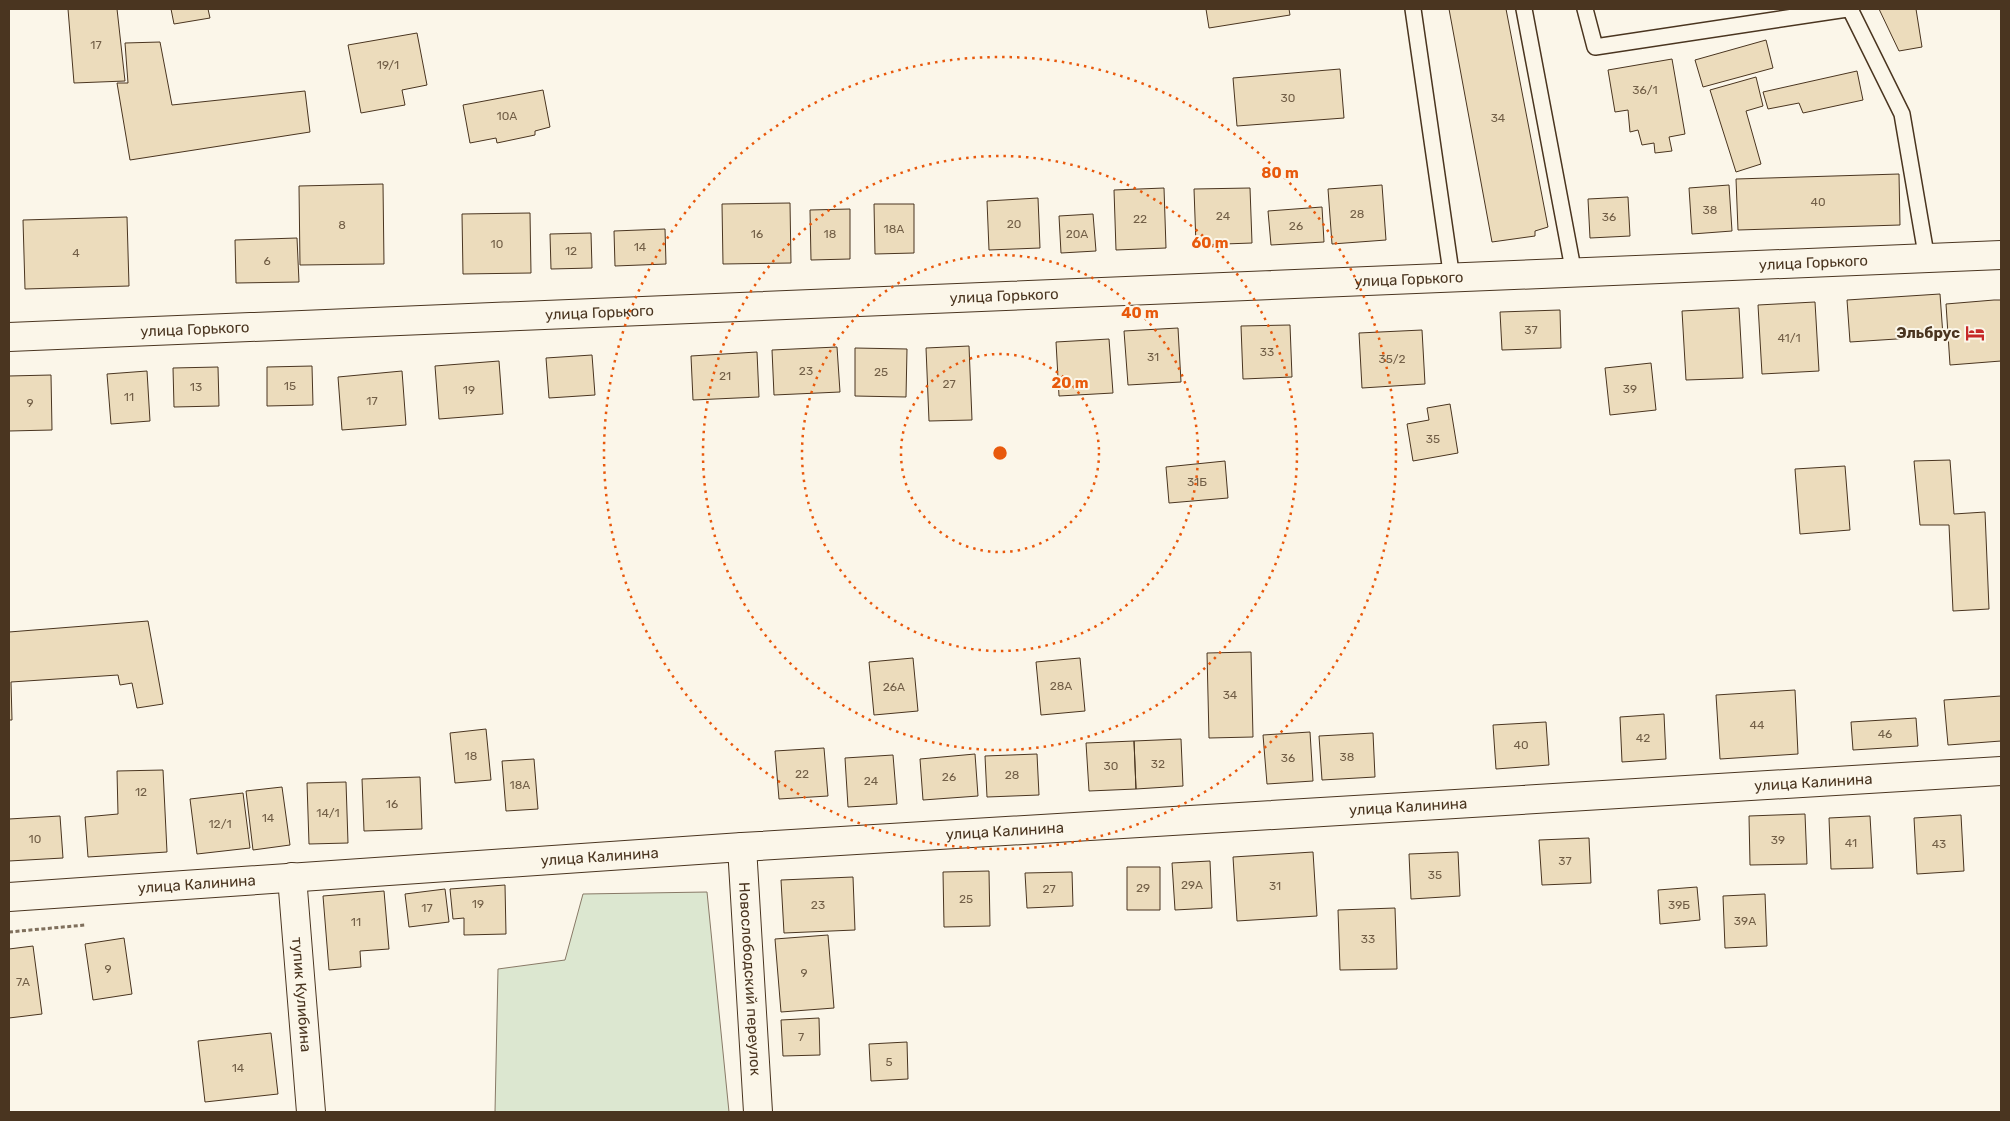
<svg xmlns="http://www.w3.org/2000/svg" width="2010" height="1121" font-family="Rubik,sans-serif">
<rect width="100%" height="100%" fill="#fbf6e9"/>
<path fill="#dce7d0" stroke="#887966" d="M707,892L729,1112H495L498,969L565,960L583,894Z"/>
<path fill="#ecdcbc" stroke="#4a3520" d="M68,9H117L125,81L74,83Z
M171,9H208L210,18L174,24Z
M1206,9H1289L1290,15L1209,28Z
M1449,9H1506L1548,227L1535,231V236L1492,242Z
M1879,9H1916L1922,47L1899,51Z
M417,33L427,85L402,90L405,105L361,113L348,45Z
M1766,40L1773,68L1703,87L1695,60Z
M160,42L172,105L305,91L310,132L130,160L117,83H128L125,43Z
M1672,59L1685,134L1669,137L1672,151L1655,153L1654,143L1642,145L1638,130L1630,132L1628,110L1615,112L1608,70Z
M1340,69L1344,118L1237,126L1233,78Z
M1857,71L1863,100L1803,113L1799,103L1768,109L1763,92Z
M1756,77L1763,106L1746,111L1761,164L1736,172L1710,90Z
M543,90L550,127L535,131V135L497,143L496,138L470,143L463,105Z
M1899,174L1900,225L1738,230L1736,179Z
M383,184L384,264L300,265L299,186Z
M1382,185L1386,240L1332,244L1328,189Z
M1729,185L1732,231L1692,234L1689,188Z
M1164,188L1166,248L1116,250L1114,190Z
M1250,188L1252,243L1196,245L1194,189Z
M1628,197L1630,236L1590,238L1588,199Z
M1038,198L1040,248L989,250L987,201Z
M790,203L791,263L723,264L722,204Z
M874,204H914V253L875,254Z
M1322,207L1324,242L1271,245L1268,211Z
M850,209V259L811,260L810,210Z
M530,213L531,273L463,274L462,214Z
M1093,214L1096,251L1061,253L1059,216Z
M127,217L129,286L25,289L23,220Z
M665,229L666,264L615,266L614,231Z
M591,233L592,268L551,269L550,234Z
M297,238L299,282L236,283L235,240Z
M1940,294L1943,336L1850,342L1847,300Z
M1994,300H2001V361L1950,365L1946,304Z
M1815,302L1819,371L1762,374L1758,305Z
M1739,308L1743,378L1686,380L1682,311Z
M1560,310L1561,348L1502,350L1500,312Z
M1290,325L1292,377L1243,379L1241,326Z
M1178,328L1181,382L1128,385L1124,331Z
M1422,330L1425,384L1362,388L1359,333Z
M1109,339L1113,393L1059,396L1056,342Z
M969,346L972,420L929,421L926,348Z
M837,347L840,392L774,395L772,350Z
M855,348L907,349L906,397L855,396Z
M757,352L759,397L693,400L691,356Z
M592,355L595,395L549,398L546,358Z
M499,361L503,414L439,419L435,366Z
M1651,363L1656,410L1610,415L1605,368Z
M312,366L313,405L267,406V367Z
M218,367L219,406L174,407L173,368Z
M147,371L150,421L111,424L107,374Z
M402,371L406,425L342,430L338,377Z
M51,375L52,430L9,431V376Z
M1450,404L1458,453L1413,461L1407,424L1429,420L1427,408Z
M1950,460L1954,514L1985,512L1989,609L1953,611L1949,525H1920L1914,461Z
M1225,461L1228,498L1169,503L1166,467Z
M1845,466L1850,530L1800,534L1795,469Z
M148,621L163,704L137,708L132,683L120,685L118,675L11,682L12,720H9V632Z
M1251,652L1253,737L1209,738L1207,653Z
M913,658L918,711L874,715L869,662Z
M1080,658L1085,711L1041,715L1036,662Z
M1795,690L1798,754L1720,759L1716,695Z
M2001,696V741L1948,745L1944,700Z
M1664,714L1666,759L1622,762L1620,717Z
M1916,718L1918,746L1853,750L1851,722Z
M1546,722L1549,765L1496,769L1493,725Z
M486,729L491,780L455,783L450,733Z
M1310,732L1313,781L1267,784L1263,735Z
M1373,733L1375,777L1322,780L1319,736Z
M1181,739L1183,786L1136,789L1134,741Z
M1134,741L1136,789L1089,791L1086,743Z
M824,748L828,796L779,799L775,751Z
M975,754L978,796L923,800L920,759Z
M1037,754L1039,795L987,797L985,756Z
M893,755L897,804L848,807L845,758Z
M534,759L538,809L506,811L502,761Z
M163,770L167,852L88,857L85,817L118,814L117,771Z
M420,777L422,829L364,831L362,779Z
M346,782L348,843L309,844L307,783Z
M282,787L290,845L253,850L246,791Z
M243,793L250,848L197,854L190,799Z
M1805,814L1807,864L1750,865L1749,816Z
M1961,815L1964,871L1917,874L1914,818Z
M60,816L63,858L9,861V819Z
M1870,816L1873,868L1831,869L1829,818Z
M1589,838L1591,883L1542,885L1539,840Z
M1313,852L1317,916L1237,921L1233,857Z
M1458,852L1460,896L1411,899L1409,854Z
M1210,861L1212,908L1175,910L1172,863Z
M1127,867H1160V910H1127Z
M989,871L990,926L944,927L943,872Z
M1072,872L1073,906L1027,908L1025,873Z
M853,877L855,930L784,933L781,880Z
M505,885L506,934L464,935V918L453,919L450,889Z
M1697,887L1700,920L1660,924L1658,890Z
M445,889L449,922L409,927L405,894Z
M384,891L389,949L360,951L361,967L329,970L323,896Z
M1765,894L1767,946L1725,948L1723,896Z
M1395,908L1397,969L1340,970L1338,910Z
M828,935L834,1008L781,1012L775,939Z
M124,938L132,994L93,1000L85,944Z
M33,946L42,1014L9,1018V949Z
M819,1018L820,1055L783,1056L781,1020Z
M271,1033L278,1094L205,1102L198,1041Z
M907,1042L908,1079L871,1081L869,1044Z"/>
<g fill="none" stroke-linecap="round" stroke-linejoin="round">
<g stroke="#4a3520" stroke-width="18">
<path id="service" d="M1413,9L1452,279
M1524,9L1574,274
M1585,9L1595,47L1847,9
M1850,9L1902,114L1927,260"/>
</g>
<g stroke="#4a3520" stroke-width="30">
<g id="minor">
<path id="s1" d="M9,337L2001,255"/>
<path id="s2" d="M742,847L758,1112"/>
<path id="s3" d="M292,877L311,1112"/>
<path id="s4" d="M9,897L742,847L2001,771"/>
</g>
</g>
<path stroke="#7f6f5c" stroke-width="3" stroke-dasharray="4 2.5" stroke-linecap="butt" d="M9,932L85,925"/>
<use href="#service" stroke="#fbf6e9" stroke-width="15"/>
<use href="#minor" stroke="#fbf6e9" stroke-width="28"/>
</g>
<g fill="none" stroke="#e8590c" stroke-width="2.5" stroke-dasharray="2.5 5">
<circle cx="1000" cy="453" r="99"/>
<circle cx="1000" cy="453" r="198"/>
<circle cx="1000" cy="453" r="297"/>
<circle cx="1000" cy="453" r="396"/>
</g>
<defs>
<g id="hotel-bare" transform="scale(1.5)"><path d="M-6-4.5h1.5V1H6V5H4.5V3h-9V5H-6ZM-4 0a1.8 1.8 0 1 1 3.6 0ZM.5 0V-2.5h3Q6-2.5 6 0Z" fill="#c62828" stroke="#fbf6e9" stroke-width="2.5" paint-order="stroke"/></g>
</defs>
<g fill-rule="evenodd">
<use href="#hotel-bare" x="1975" y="333"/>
</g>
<g text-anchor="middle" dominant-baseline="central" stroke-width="4" stroke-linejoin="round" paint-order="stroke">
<g font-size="12" fill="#725f47">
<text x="96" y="45">17</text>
<text x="388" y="65">19/1</text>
<text x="1645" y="90">36/1</text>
<text x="1288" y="98">30</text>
<text x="507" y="116">10А</text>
<text x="1498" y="118">34</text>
<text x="1818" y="202">40</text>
<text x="1710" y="210">38</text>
<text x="1357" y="214">28</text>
<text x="1223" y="216">24</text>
<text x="1609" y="217">36</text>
<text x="1140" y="219">22</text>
<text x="1014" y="224">20</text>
<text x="342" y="225">8</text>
<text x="1296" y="226">26</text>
<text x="894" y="229">18А</text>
<text x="757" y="234">16</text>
<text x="830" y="234">18</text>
<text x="1077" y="234">20А</text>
<text x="497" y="244">10</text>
<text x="640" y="247">14</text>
<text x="571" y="251">12</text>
<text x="76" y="253">4</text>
<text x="267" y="261">6</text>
<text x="1531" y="330">37</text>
<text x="1789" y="338">41/1</text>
<text x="1267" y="352">33</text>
<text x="1153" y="357">31</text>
<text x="1392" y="359">35/2</text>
<text x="806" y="371">23</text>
<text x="881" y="372">25</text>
<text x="725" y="376">21</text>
<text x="949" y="384">27</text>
<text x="290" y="386">15</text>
<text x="196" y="387">13</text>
<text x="1630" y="389">39</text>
<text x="469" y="390">19</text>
<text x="129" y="397">11</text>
<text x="372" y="401">17</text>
<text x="30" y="403">9</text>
<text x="1433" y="439">35</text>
<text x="1197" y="482">31Б</text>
<text x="1061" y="686">28А</text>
<text x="894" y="687">26А</text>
<text x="1230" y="695">34</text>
<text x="1757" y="725">44</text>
<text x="1885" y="734">46</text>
<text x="1643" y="738">42</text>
<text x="1521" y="745">40</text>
<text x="471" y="756">18</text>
<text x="1347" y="757">38</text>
<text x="1288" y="758">36</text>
<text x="1158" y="764">32</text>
<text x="1111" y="766">30</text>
<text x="802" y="774">22</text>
<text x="1012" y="775">28</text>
<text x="949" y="777">26</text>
<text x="871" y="781">24</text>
<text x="520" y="785">18А</text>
<text x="141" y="792">12</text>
<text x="392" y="804">16</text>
<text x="328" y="813">14/1</text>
<text x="268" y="818">14</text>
<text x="220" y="824">12/1</text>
<text x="35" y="839">10</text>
<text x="1778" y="840">39</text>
<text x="1851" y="843">41</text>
<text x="1939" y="844">43</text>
<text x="1565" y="861">37</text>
<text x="1435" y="875">35</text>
<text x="1192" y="885">29А</text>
<text x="1275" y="886">31</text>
<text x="1143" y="888">29</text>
<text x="1049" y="889">27</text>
<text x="966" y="899">25</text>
<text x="478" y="904">19</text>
<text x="818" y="905">23</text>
<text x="1679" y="905">39Б</text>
<text x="427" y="908">17</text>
<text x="1745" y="921">39А</text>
<text x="356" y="922">11</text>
<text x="1368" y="939">33</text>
<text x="108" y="969">9</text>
<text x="804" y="973">9</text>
<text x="23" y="982">7А</text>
<text x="801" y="1037">7</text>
<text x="889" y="1062">5</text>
<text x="238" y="1068">14</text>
</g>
<g font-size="15" fill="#4a3520" stroke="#fbf6e9">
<text stroke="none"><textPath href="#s1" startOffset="1806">улица Горького</textPath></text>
<text stroke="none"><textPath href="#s1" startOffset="1401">улица Горького</textPath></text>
<text stroke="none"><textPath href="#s1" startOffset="996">улица Горького</textPath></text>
<text stroke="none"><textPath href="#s1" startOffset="591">улица Горького</textPath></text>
<text stroke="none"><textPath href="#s1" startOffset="186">улица Горького</textPath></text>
<text stroke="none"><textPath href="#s4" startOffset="1808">улица Калинина</textPath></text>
<text stroke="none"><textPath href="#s4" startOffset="1402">улица Калинина</textPath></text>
<text stroke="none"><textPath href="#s4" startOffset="998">улица Калинина</textPath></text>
<text stroke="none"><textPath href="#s4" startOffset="592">улица Калинина</textPath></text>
<text stroke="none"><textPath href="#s4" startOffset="188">улица Калинина</textPath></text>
<text stroke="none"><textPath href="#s2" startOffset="132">Новослободский переулок</textPath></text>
<text stroke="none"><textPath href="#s3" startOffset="118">тупик Кулибина</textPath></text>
</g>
<g font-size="15" font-weight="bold" fill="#4a3520" stroke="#fbf6e9" text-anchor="end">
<text x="1960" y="333">Эльбрус</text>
</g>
</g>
<circle cx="1000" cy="453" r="8" fill="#e8590c" stroke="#fbf6e9" stroke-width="2.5"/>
<g font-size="15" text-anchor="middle" font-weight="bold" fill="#e8590c" stroke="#fbf6e9" stroke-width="4" stroke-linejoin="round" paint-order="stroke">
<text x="1280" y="178">80 m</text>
<text x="1210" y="248">60 m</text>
<text x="1140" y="318">40 m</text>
<text x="1070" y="388">20 m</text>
</g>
<rect width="2010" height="1121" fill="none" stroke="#4a3520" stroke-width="20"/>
</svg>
